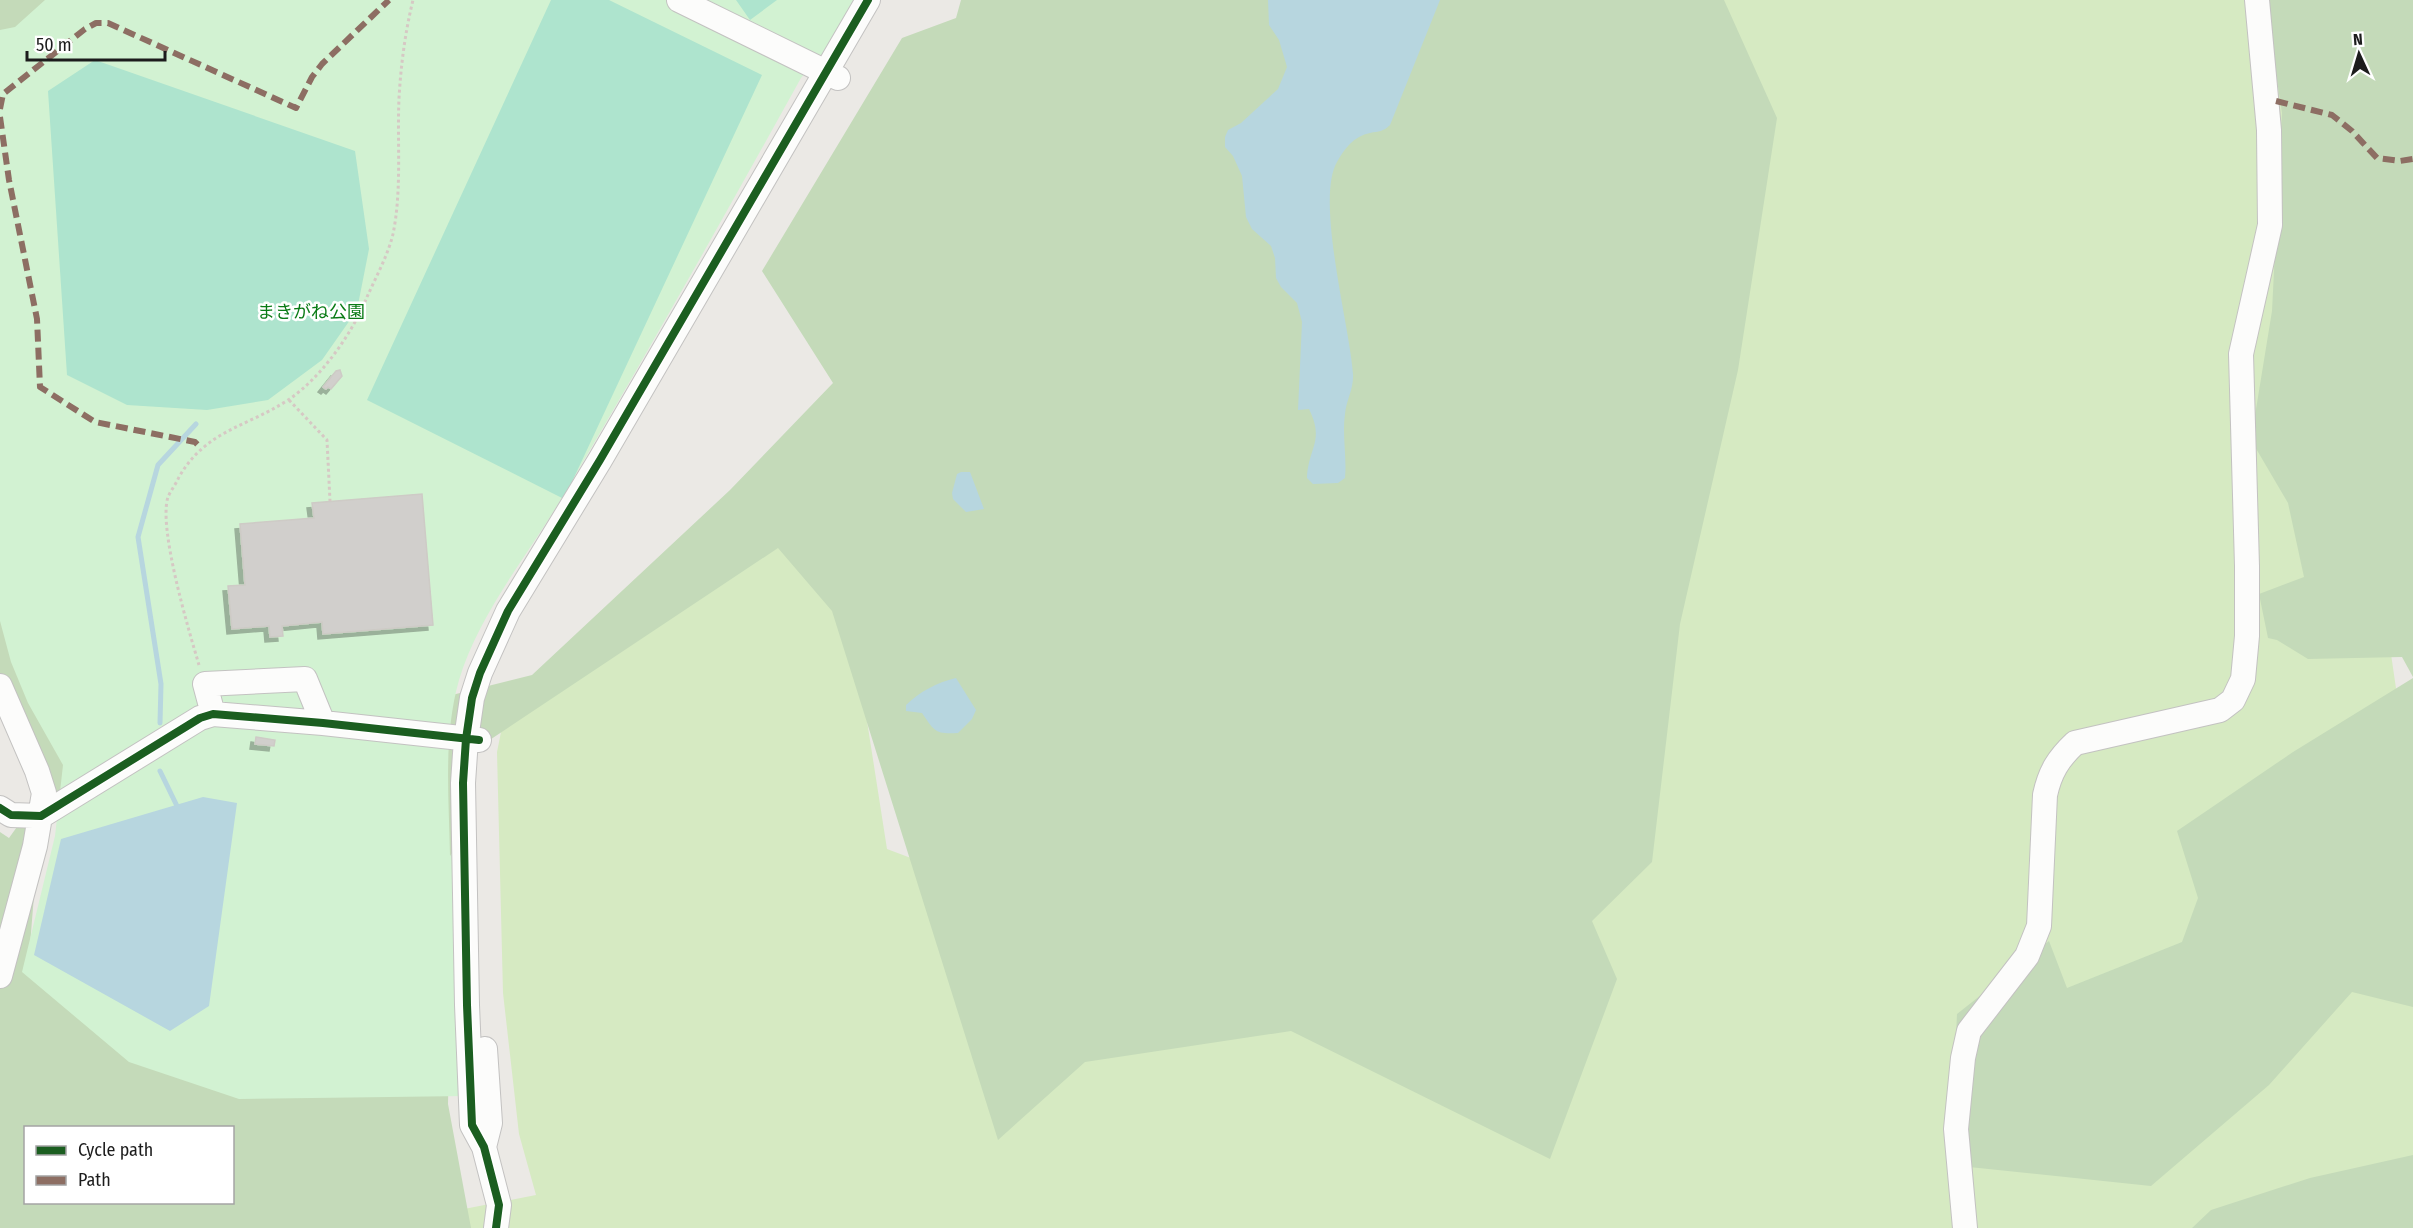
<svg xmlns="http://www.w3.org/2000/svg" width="2413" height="1228" font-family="'Fira Sans Condensed','Noto Sans JP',sans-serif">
<defs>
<filter id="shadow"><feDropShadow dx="-5" dy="5" stdDeviation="0" flood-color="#0004"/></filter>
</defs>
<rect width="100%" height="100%" fill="#ebe9e5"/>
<path fill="#d6eac2" d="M1562,0H2305L2383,599L2399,709L2413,745V1228H367L536,1195L519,1134L503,993L497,752L509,692L796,525L849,606L887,849L1335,1018Z"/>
<path fill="#c4dab9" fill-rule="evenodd" d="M0,0H117L0,89Z
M961,0H1724L1777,118L1738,370L1680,624L1652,862L1592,921L1617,979L1550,1159L1291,1031L1085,1062L998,1140L832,611L778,548L455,763L448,1104L471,1228H0V832L9,838L37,799L0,715V174L79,776L38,845L29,958L428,701L532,675L730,490L833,383L762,271L902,38L956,18ZM26,1128H232V1202H26Z
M2265,0H2413V677L2402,657L2308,659L2277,640L2268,638L2259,594L2304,577L2288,503L2251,440L2272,311L2282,113Z
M2413,678V1007L2352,992L2269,1085L2151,1186L1950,1165L1957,1014L2049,941L2067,988L2182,942L2198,898L2177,831L2293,752Z
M2413,1155V1228H2192L2211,1210L2310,1178Z"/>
<path fill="#d2f2d2" d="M45,0H860L833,50L819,56L801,78C724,217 646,355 566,491C530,553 480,611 459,680C443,736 449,798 450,856L457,846L466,1096L239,1099L129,1062L22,972L55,836L63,765L28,703L11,662L0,621V30L15,27Z"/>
<path fill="#aee4ce" d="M551,0H609L762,75L564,499L367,400Z
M736,0H777L750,20Z
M95,60L355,151L369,249L357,310L322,360L268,400L207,410L127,405L67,375L48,91Z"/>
<path fill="#b7d6df" d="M1268,0H1440L1390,125C1383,132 1379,131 1370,133C1354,136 1344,149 1337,162C1315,200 1350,327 1353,374C1354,388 1346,401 1345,414C1342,435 1347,457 1345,478L1338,483L1313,484L1307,478C1308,448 1325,441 1309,409L1298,410L1302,322L1297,303L1281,287L1276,278L1275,258L1271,246L1252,229L1246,217L1242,176L1233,156L1225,147V137L1228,130L1241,123L1278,89L1287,67L1279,40L1269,25Z
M961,472H970L984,509L966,512L953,499L952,493L957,474Z
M956,678L976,710L972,719L958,733C935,734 935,732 922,713L906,711V705C921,691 936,683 956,678Z
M203,797L237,803L209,1006L170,1031L34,955L61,839Z"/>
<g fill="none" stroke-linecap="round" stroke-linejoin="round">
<path stroke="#b7d6df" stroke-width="5" d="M160,723L161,684L138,537L158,465L196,424
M160,771L177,806"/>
</g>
<path fill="#d1cfcc" stroke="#cecbc6" stroke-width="1.5" filter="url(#shadow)" d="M340,370L342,376L331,389L328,387L326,389L323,387L336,371Z
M422,494L433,625L323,634L322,622L282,626L283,636L270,637L269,626L232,629L228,586L245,585L240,524L314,518L312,503Z
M256,737L275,740L274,746L255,744Z"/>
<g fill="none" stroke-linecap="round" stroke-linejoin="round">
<g stroke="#c3c2c1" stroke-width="26">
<path id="minor" d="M679,0L838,78
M0,686L37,771L44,793L35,846L0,976
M213,714L205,684L305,679L323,723
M0,808L11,815L41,816L200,718L213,714L323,723L479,740
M484,1147L490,1123L485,1049
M496,1228L499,1205L484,1147L472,1125L467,1005L463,783L466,739L472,698L480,673L508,611L600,460L868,0
M1965,1228L1956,1129L1963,1058L1969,1031L2027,956L2039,926L2045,795C2050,772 2058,759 2075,743L2220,710L2233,700L2243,679L2247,636V566L2241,354L2270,225L2269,130L2257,0"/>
</g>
<path stroke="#d6c8c4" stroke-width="3" stroke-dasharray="3 3" stroke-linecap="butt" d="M289,400L327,440L330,501
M199,665C189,631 158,528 168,497C171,490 176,484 179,477C206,430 247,427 288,400C321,378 352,334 367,297C376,277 388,255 393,234C402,190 397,143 399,98C401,64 405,33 413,0"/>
<use href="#minor" stroke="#fcfcfb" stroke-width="24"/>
<path stroke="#8d6e63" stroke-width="6" stroke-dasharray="12 6" stroke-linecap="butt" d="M2276,101L2332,115L2352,131L2377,158L2400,161L2413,159
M0,109L3,94L85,29L96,23H108L296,108L312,77L322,64L389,0
M0,117L9,180L37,319L40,387L95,422L195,442L201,448"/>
<g stroke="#fff" stroke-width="11">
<path id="cycleway" d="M0,808L11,815L41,816L200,718L213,714L323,723L479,740
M496,1228L499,1205L484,1147L472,1125L467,1005L463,783L466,739L472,698L480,673L508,611L600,460L868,0"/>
</g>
<use href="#cycleway" stroke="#1b5e20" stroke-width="8"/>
</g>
<g text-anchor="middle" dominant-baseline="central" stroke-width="5" stroke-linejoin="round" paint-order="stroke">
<g font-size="18" fill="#0a7b16" stroke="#fff">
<text x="311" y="312">まきがね公園</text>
</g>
</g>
<rect x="24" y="1126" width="210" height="78" fill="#ffffff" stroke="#a4a4a4" stroke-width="1.5"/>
<rect x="36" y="1146" width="30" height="9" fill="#1b5e20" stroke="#a4a4a4" stroke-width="1.5"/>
<text x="78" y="1156" font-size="18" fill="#1c1c1c">Cycle path</text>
<rect x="36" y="1176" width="30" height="9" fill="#8d6e63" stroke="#a4a4a4" stroke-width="1.5"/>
<text x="78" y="1186" font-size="18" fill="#1c1c1c">Path</text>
<g transform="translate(2359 54) rotate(356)" stroke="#ffffff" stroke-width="4.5" paint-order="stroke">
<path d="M0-4.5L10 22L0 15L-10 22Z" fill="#1c1c1c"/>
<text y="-9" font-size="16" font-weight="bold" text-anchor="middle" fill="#1c1c1c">N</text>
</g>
<path d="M27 51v9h138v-9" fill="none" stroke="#1c1c1c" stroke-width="3"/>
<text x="36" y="51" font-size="18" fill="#1c1c1c" stroke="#ffffff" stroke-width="4.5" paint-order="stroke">50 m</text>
</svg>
